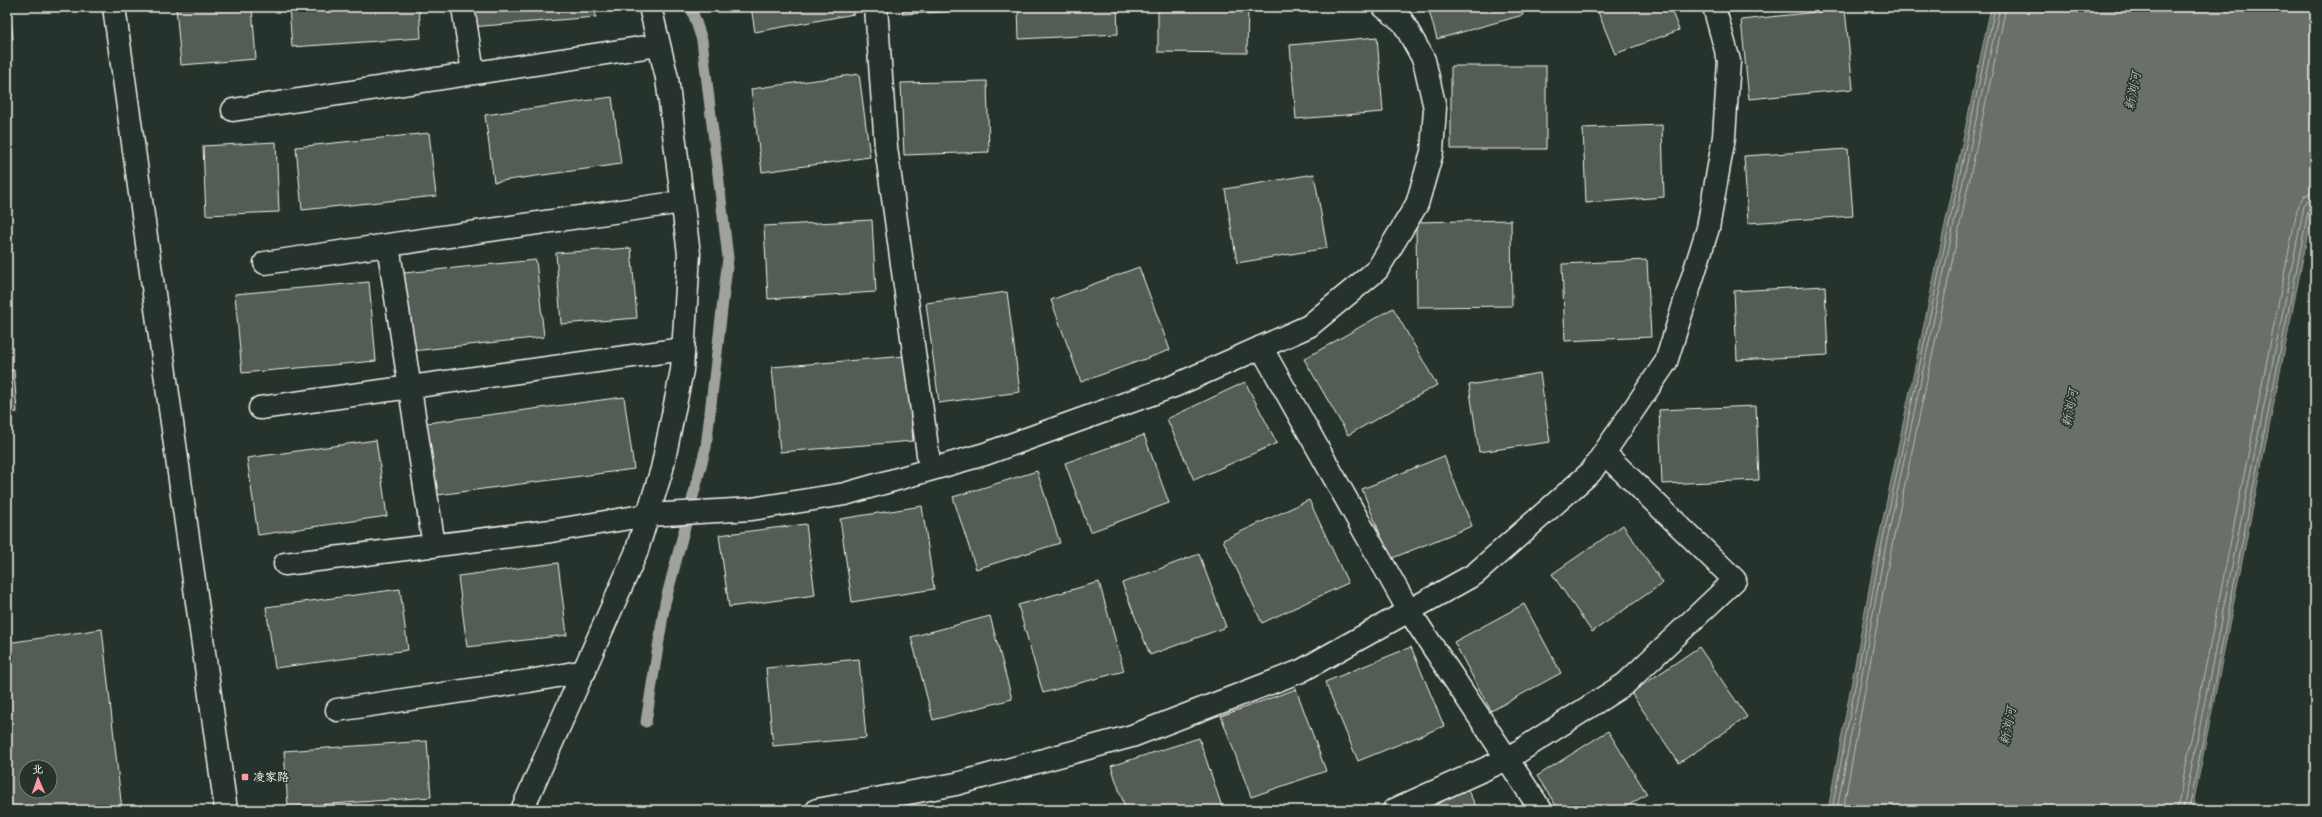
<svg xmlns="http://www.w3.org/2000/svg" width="2322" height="817" font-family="Pangolin,'LXGW WenKai TC',sans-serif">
<rect width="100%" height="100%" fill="#26332d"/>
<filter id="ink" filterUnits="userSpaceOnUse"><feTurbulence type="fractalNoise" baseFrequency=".025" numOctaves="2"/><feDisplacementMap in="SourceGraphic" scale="8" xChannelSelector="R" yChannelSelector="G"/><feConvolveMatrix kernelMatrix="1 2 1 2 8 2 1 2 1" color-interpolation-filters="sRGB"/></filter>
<g filter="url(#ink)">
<path fill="#676f68" stroke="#9fa39b" d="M1991,7H2315V198L2192,810H1828L1875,557Z"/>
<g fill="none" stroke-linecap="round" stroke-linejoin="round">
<path stroke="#bcbdb5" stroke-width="1" d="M1832,810L1879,558L1995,7
M1837,810L1883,559L2000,7
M1843,810L1889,560L2006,7
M2177,810L2298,205L2304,196L2315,192
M2183,810L2304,206L2308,200L2315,198
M2189,810L2309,207L2315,203"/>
<path stroke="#9fa39b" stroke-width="11" d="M646,722L665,603L706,447L728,258L702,40L691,7"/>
</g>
<path fill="#525c55" stroke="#f4f1e8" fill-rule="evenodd" d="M7,7H10L13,39H7Z
M176,7H252L256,59L181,65Z
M289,7H419L421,38L292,47Z
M469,7H595L596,17L470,27Z
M751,7H853L854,14L755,32Z
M902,7H984V10L903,14Z
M1018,7H1117L1118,34L1019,39Z
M1158,7H1248L1247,53L1158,52Z
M1428,7H1521L1523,15L1437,39Z
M1596,7H1670L1679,30L1615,54Z
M1845,9L1853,89L1749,99L1741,20Z
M1377,37L1383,112L1296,119L1290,45Z
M1451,66H1546V149H1451Z
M859,74L870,157L762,172L751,89Z
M987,81L989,152L904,155L901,83Z
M612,97L621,164L494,182L485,115Z
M1662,125L1664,197L1586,203L1583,128Z
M429,133L436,196L302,210L296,147Z
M276,142L279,212L206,215L203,146Z
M1848,149L1853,216L1748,223L1744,156Z
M1314,174L1327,248L1237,263L1225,189Z
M872,220L876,292L768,299L764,226Z
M1511,220L1512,306L1417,307L1416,222Z
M631,248L637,318L561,324L556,253Z
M536,260L544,337L412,351L404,273Z
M1647,260L1651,337L1565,341L1562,264Z
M1139,267L1170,350L1081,382L1051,300Z
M369,282L376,361L242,373L235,294Z
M1825,286L1828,355L1737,360L1734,291Z
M1007,292L1020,392L939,403L926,303Z
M1393,308L1437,385L1348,435L1304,359Z
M906,356L913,441L780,452L772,367Z
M14,370L17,412L7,413V371Z
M1540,373L1550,442L1479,452L1469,385Z
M1245,382L1277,443L1194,480L1167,419Z
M624,397L634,469L430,496L420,424Z
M1756,406L1759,480L1662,484L1659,410Z
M1144,435L1169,503L1090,532L1065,463Z
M376,440L387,516L258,535L247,458Z
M1444,456L1472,526L1390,559L1362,489Z
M1037,471L1060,543L976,569L953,497Z
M1309,500L1348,583L1262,623L1223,540Z
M922,506L934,589L852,602L840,519Z
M806,524L815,595L729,607L719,535Z
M1623,525L1663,583L1592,632L1552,574Z
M1199,554L1226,627L1150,655L1122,583Z
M558,563L567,635L467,647L458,576Z
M1099,582L1124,671L1043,693L1018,605Z
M400,589L408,650L275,668L266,607Z
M1524,604L1561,673L1491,711L1454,642Z
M990,616L1012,699L933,720L911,637Z
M102,629L122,810H7V643ZM26,767H50V791H26Z
M1411,647L1444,726L1358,761L1325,682Z
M1699,647L1747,717L1679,763L1631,693Z
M859,659L866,738L773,746L766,668Z
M1296,689L1326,771L1251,797L1221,716Z
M1608,731L1647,794L1621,810H1559L1537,776Z
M1199,738L1223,810H1126L1111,766Z
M427,741L431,797L288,807L284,751Z
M1466,787L1478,810H1423L1456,792Z"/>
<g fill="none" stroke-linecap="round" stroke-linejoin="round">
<g stroke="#f4f1e8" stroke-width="25">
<path id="minor" d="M114,7L226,810
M463,7L473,73
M876,7L886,147L930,469
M233,110L659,45
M388,245L434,546
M265,263L682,202
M1261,347L1409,611L1541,810
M260,408L683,349
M285,564L551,531L648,515L752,509L845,494L985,454L1174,386L1309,326L1377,270L1417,204L1432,152L1435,108L1424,60L1403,22L1384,7
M337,710L529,681L585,671
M522,810L636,553L662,469L682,370L689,254L667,78L650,7
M817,810L956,784L1132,736L1301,671L1475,574L1591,472L1666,362L1708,228L1724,137L1729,61L1714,7
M1394,810L1507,759L1625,684L1735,580L1604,453"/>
</g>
<use href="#minor" stroke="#26332d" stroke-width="22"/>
</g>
</g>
<rect fill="#ff9aa2" stroke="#26332d" stroke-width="1.5" x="241" y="773" width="8" height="8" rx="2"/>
<g text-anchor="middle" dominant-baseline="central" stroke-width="3" stroke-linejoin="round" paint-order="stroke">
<g font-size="12" fill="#f4f1e8" stroke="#26332d" text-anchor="start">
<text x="253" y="777">凌家路</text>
</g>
<g font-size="13" font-style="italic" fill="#bcbdb5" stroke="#26332d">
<text transform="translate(2133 91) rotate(-79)">新浏河</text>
<text transform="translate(2070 408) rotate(-79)">新浏河</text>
<text transform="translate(2008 726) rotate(-79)">新浏河</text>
</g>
</g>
<rect width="2322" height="817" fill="none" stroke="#26332d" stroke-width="24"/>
<rect x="12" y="12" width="2298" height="793" fill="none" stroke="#f4f1e8" stroke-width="1.5" filter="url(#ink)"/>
<g transform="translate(38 779) rotate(358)"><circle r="19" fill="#26332d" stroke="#787f78"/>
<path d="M0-3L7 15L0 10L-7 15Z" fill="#ff9aa2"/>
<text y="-6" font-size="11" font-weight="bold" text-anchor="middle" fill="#f4f1e8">北</text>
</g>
</svg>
